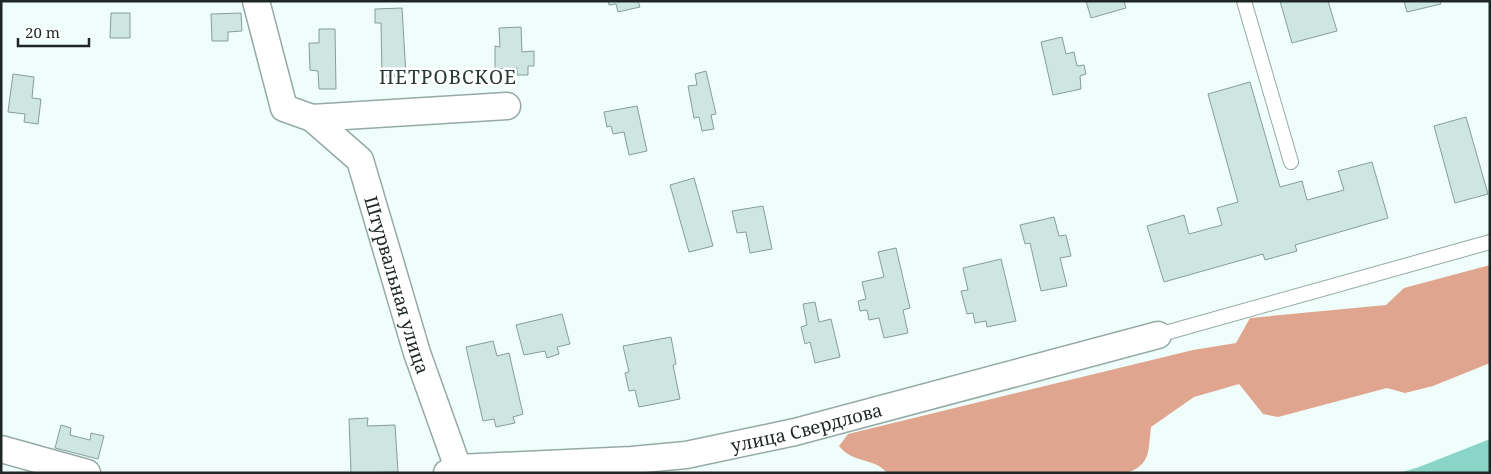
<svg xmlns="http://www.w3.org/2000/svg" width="1491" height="474" font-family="'Noto Serif',serif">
<rect width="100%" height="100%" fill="#f0fefb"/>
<path fill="#e0a58f" d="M1490,265V363L1433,386L1405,393L1387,388L1278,417L1263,414L1239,384L1194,397L1151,427C1148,449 1152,465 1126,473H887C874,457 853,464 839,446L848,434L1193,350L1236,343L1250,318L1386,305L1404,288Z"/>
<path fill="#8ad5c7" d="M1490,439V473H1399L1419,467Z"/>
<path fill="#cee6e1" stroke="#879d98" d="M608,1H638L640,7L618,12L616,4L609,5Z
M1086,1H1124L1126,8L1091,18Z
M1280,1H1328L1337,31L1292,43Z
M1404,1H1440L1441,4L1407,12Z
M402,8L406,76H382L381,23H375V9Z
M111,13H130V38H110Z
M241,13L242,31L228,32V41H212L211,14Z
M521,27L522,52L534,51V66H528V75H517V68L495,69V46L500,47L499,28Z
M319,29H335L336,89H319L318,71L310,70L309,43H319Z
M1062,37L1066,54L1074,52L1077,66L1084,65L1086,74L1080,76L1081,89L1053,95L1041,42Z
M706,71L716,114L711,115L714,129L702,131L699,117L694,118L688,86L697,85L695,74Z
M13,74L34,77L32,98L41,99L38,124L24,122L25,114L8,112Z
M1250,82L1280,187L1302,181L1307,200L1344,190L1338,171L1372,162L1388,218L1295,245L1297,251L1265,260L1263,254L1164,282L1147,226L1184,215L1189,234L1222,225L1217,208L1238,202L1208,94Z
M637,106L647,151L629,155L624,132L613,134L611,126L607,127L604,112Z
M1466,117L1488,194L1455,203L1434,126Z
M694,178L713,246L689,252L670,185Z
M763,206L772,249L750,253L746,232L737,233L732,211Z
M1054,217L1059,236L1066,235L1071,256L1060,258L1067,286L1041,291L1030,243L1025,244L1020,225Z
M896,248L910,308L903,310L908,333L884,338L879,318L869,320L867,310L860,311L858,301L866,299L862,282L884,277L878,252Z
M1001,259L1016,321L987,327L986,321L975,323L973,313L967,314L961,291L968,290L963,268Z
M815,302L819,322L831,319L840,357L815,363L810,342L805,344L801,327L807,325L803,304Z
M562,314L570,344L557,347L559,354L547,358L545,351L524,355L516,325Z
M671,337L676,364L673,365L680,399L639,407L635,390L629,391L625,373L629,372L623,346Z
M493,341L497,356L509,353L523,414L513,417L515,423L496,427L494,419L483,421L466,347Z
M368,418L367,426L395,425L398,472L351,473L349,419Z
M61,425L71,428L70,435L90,440L91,433L104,436L98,459L55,448Z"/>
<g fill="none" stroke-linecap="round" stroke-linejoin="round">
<g stroke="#94aaa6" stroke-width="16">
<path id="service" d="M1244,1L1291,162
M1158,335L1490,242"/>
</g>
<g stroke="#94aaa6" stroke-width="29">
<g id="minor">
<path d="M256,1L284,108L312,118L507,106"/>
<path id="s1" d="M312,118L360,160L417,353L458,468"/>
<path d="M1,449L87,473"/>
<path id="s2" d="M447,473L458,468L632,460L686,455L795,432L1158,335"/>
</g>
</g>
<use href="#service" stroke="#fff" stroke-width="14"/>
<use href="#minor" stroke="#fff" stroke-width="26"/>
</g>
<g text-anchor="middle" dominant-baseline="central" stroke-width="5" stroke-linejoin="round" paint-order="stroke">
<g font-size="18" fill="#1e2725" stroke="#fff">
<text stroke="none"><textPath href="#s1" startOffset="194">Штурвальная улица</textPath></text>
<text stroke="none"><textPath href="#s2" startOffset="364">улица Свердлова</textPath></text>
</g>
<g font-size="19" letter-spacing="1" fill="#273a36" stroke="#fff">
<text x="448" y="77">ПЕТРОВСКОЕ</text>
</g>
</g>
<rect width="1491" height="474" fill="none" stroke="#1e2725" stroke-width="5"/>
<path d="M18 38v8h71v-8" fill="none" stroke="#1e2725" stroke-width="2.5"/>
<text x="25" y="38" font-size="15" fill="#1e2725" stroke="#ffffff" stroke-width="4" paint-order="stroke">20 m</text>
</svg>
